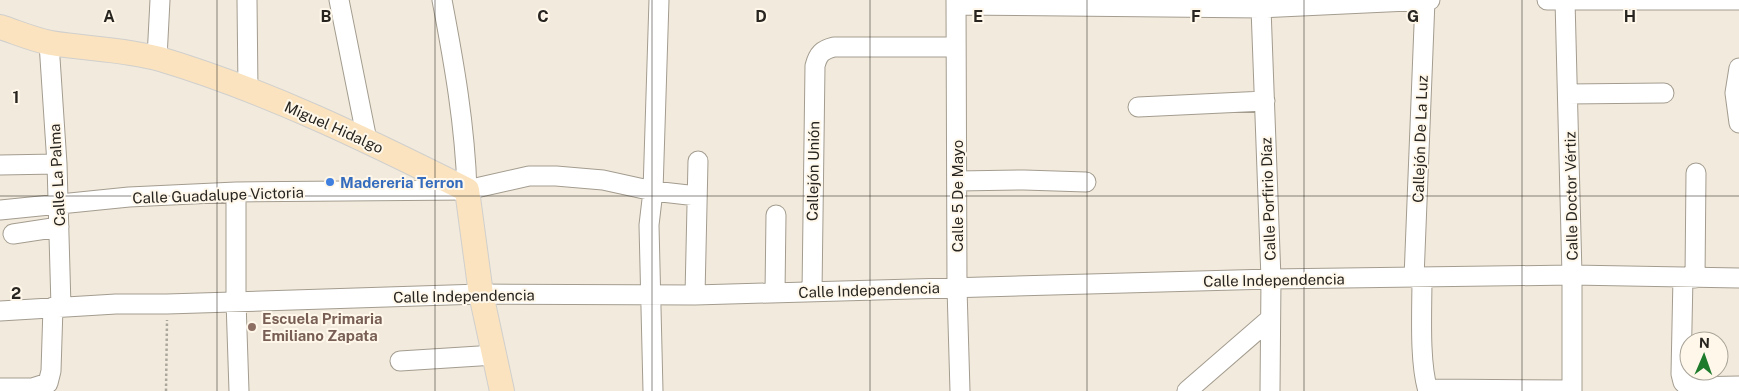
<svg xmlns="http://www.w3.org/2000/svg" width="1739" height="391" font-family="'Public Sans',sans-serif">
<rect width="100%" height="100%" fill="#f2ebdd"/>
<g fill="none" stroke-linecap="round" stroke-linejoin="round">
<g stroke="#a39c8f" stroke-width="21">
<path id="minor" d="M247,0L248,89
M339,0L367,140
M442,0C454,63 465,125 467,190
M956,0L957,288L960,391
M1547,0H1739
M1565,0L1572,275V391
M956,5L1261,8L1430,0
M1261,8L1271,279L1270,391
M49,43L57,164L61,307
M157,58L160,0
M1739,68L1735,93L1739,123
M1568,94L1664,93
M1138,107L1265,101
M0,165L57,164
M958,181L1024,180L1086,182
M236,192V301L239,391
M0,210L129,197L236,192L467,190L529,176H556L603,180L653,191L697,196
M13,234L59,227
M1683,277L1681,374L1683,382L1688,387L1739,386
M1414,278L1425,0
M1422,278C1422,310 1419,361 1428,391
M1695,278L1696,173
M812,292L815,66C818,54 822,50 834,47H956
M775,293L776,215
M695,295L698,161
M0,311L116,304H167L481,294L695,295L1271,279L1572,275L1739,278
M400,361L495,355
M0,388H32L48,383L51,371L53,307
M1428,389L1572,390
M653,391L649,225L653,191L659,0
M1187,391L1270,319"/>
</g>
<g stroke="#d0cfce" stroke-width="26">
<path id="major" d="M0,27C16,32 34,40 51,43C87,49 124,49 160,59C267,91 367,140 467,190L481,294L502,391"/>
</g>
<path stroke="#aba69b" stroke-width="2.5" stroke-dasharray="2.5 2.5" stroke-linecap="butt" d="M166,391L167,320"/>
<use href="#minor" stroke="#fff" stroke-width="19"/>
<use href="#major" stroke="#fae3be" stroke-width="24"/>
</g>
<path fill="none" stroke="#282520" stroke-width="1" stroke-opacity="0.55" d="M217,0V391M435,0V391M652,0V391M870,0V391M1087,0V391M1304,0V391M1522,0V391M0,196H1739"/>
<circle fill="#3f7fe0" stroke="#fff8ea" stroke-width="2" cx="330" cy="182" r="5"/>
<circle fill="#8d6e63" stroke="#fff8ea" stroke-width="2" cx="252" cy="327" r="5"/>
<g text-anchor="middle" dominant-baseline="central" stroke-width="4" stroke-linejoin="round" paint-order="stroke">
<g font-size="15" fill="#282520" stroke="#fff8ea">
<text transform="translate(334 127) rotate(24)">Miguel Hidalgo</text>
<text transform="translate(1420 139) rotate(-88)">Callejón De La Luz</text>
<text transform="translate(813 171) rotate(-89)">Callejón Unión</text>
<text transform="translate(57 175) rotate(-93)">Calle La Palma</text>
<text transform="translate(218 195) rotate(-2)">Calle Guadalupe Victoria</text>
<text transform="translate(957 196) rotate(-90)">Calle 5 De Mayo</text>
<text transform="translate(1571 196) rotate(-91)">Calle Doctor Vértiz</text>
<text transform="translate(1268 199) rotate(-92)">Calle Porfirio Díaz</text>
<text transform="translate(1274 280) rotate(-1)">Calle Independencia</text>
<text transform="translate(869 290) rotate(-2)">Calle Independencia</text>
<text transform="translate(464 296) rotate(-1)">Calle Independencia</text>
</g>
<g font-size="15" font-weight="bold" fill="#366cbe" stroke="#fff8ea" text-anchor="start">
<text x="340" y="182">Madereria Terron</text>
</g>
<g font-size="15" font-weight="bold" fill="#785e54" stroke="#fff8ea" text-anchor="start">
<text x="262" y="318">Escuela Primaria<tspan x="262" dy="17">Emiliano Zapata</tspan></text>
</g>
</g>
<g font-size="16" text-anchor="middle" font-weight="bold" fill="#282520" stroke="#fff8ea" stroke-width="4" stroke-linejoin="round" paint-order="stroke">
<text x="109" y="22">A</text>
<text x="326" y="22">B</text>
<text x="543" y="22">C</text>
<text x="761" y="22">D</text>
<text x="978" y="22">E</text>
<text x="1196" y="22">F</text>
<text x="1413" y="22">G</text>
<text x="1630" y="22">H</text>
<text x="16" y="103">1</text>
<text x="16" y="299">2</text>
</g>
<g transform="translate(1704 356) rotate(2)"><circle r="24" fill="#fff8ea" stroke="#a9a499"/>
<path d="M0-4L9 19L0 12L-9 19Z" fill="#1e7b2c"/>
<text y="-8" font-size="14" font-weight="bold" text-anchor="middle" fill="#282520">N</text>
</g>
</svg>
